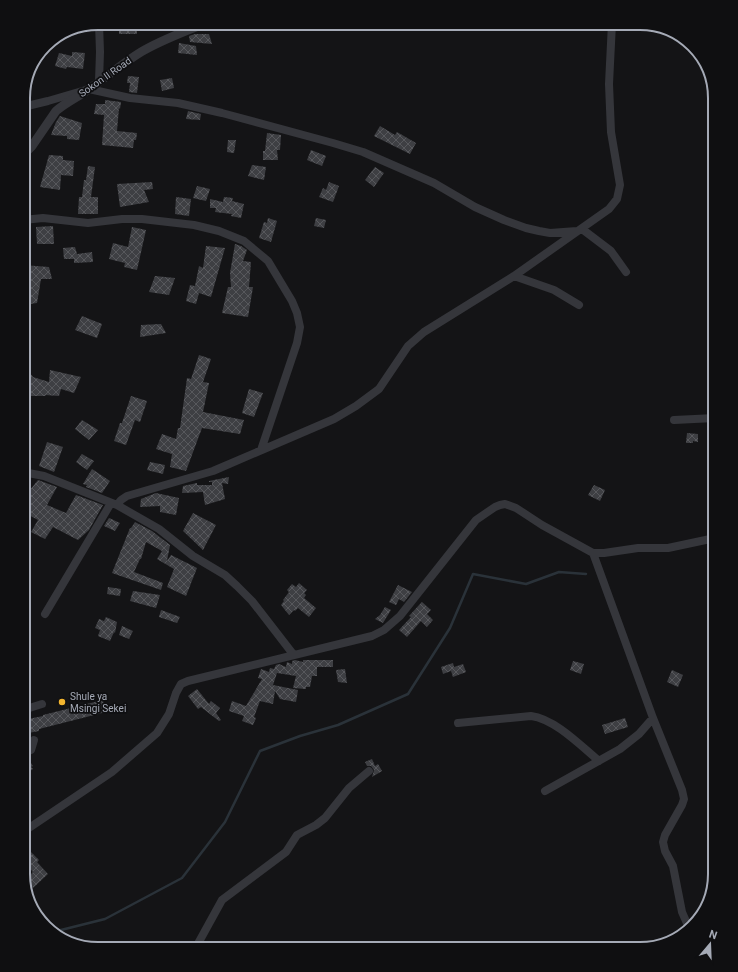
<svg xmlns="http://www.w3.org/2000/svg" width="738" height="972" font-family="Roboto,sans-serif">
<defs>
<pattern id="building-cross-hatch" width="8" height="8" patternUnits="userSpaceOnUse"><rect width="8" height="8" fill="#3e3f43"/><path d="M0 0l8 8M0 8l8-8" fill="none" stroke="#57585c"/></pattern>
</defs>
<rect width="100%" height="100%" fill="#141416"/>
<g fill="none" stroke-linecap="round" stroke-linejoin="round">
<path stroke="#2a3239" stroke-width="2.5" d="M53,932L105,919L182,878L225,822L260,751L300,736L338,725L408,694L450,628L473,574L526,584L559,572L586,574"/>
</g>
<path fill="url(#building-cross-hatch)" d="M119,23H136L137,34H119Z
M195,34H209L212,44L190,42L189,36Z
M179,43L196,46L197,55L178,53Z
M72,52L85,53L83,69L67,67L66,69L55,66L59,53L72,56Z
M128,76L139,77L137,93L129,92L130,83H127Z
M172,78L174,88L162,91L160,80Z
M105,100L121,102L120,109L119,108L117,131L137,133L136,140H134L133,148L102,145L104,115L94,114L96,104H105Z
M188,111L201,114L200,120L186,119Z
M60,116L82,123L79,140L67,139V136L51,135L56,122Z
M380,126L395,135L397,132L416,143L410,154L374,136Z
M267,133L281,135L280,150H277L278,160H263V151H265Z
M228,140H236L234,153L227,152Z
M311,150L326,156L322,166L307,160Z
M49,155L63,156V160L74,161L73,176L61,175L60,190L40,187Z
M252,165L266,167L264,180L248,176Z
M88,166L95,167L91,197H98V214H78L79,197H82L84,180H86Z
M375,167L384,173L374,187L365,180Z
M152,182L153,189L144,190L149,202L120,207L117,184Z
M329,182L339,186L333,202L319,197L323,188L326,190Z
M197,186L210,189L206,201L193,198Z
M176,197L191,199L189,216L175,214Z
M224,197L233,198L232,201L244,204L241,218L231,216L232,214L215,212L216,208H210V199L223,202Z
M268,218L277,221L271,242L259,238L264,222L267,223Z
M316,218L326,220L324,228L314,226Z
M53,226L54,244H37L36,227Z
M132,227L146,230L137,270L124,267L125,263L109,259L113,243L128,247Z
M235,244L241,246L247,250L243,261L251,262L249,287H253L248,317L222,313L228,287H231L230,273Z
M206,246L225,248L211,297L199,293L196,304L186,301L190,285L195,286L199,266L203,268Z
M75,247L77,254L92,252L93,262L74,263V259H64L63,248Z
M23,265L49,267L52,279H41L37,303L23,305L29,275H23Z
M155,276L175,278L169,295L149,292Z
M82,316L102,324L97,338L75,330Z
M161,324L166,333L140,337L141,325Z
M199,355L211,359L203,382L209,383L203,412L244,420L240,434L202,428L186,471L170,467L172,454L156,449L162,434L176,439L178,428H180L187,378L191,379Z
M23,364L33,377L49,382L50,370L81,377L74,393L61,389L59,396L45,395L46,396H30L23,384Z
M249,389L263,393L254,417L242,413Z
M131,396L147,401L140,422L135,420L126,445L114,441L120,423H122Z
M82,420L98,430L89,440L75,429Z
M687,433L698,434V442L693,441V443H686Z
M47,442L63,447L54,472L39,466Z
M82,454L94,461L87,470L76,462Z
M150,462L165,465L163,474L147,470Z
M92,469L110,481L102,493L86,487L87,485L83,484Z
M229,477L228,484L222,483L225,499L205,505L203,492L182,493L183,486L197,483V485H212V482H209V481Z
M38,480L57,487L47,505L66,513L76,495L103,505L89,530L78,540L53,527L45,539L31,532L38,520L23,512V506L27,497L25,496Z
M594,485L605,490L600,501L588,495Z
M156,493L179,498L176,515L160,512V506L140,507L141,499Z
M193,513L216,525L203,550L183,531Z
M109,518L120,523L115,531L104,526Z
M135,522L152,531L170,545L167,561L171,555L197,568L186,596L167,587L174,569L157,559L162,551L146,542L141,559H140L134,572L163,583L161,590L112,573L130,528H131Z
M299,583L307,590L304,593L306,595L304,598L316,608L309,617L298,608L295,611L294,610L289,615L281,605L284,601L283,600L289,592L287,590L292,584L296,587Z
M398,585L412,592L404,602L399,599L396,605L389,602Z
M108,587L121,589L120,596L107,594Z
M133,591L160,595L156,608L130,601Z
M422,602L431,610L427,614L433,620L427,627L421,621L407,637L399,630L411,617L409,616Z
M385,607L391,610L383,623L375,619L380,615Z
M161,610L180,617L177,623L159,617Z
M106,617L117,622L115,633L114,632L110,641L98,636L100,630L95,628L99,619L104,621Z
M122,626L133,631L129,639L119,635Z
M295,660L303,662V660H333V667H317V676H312L310,687H306V689L293,688L296,676L277,673L273,685L298,690L296,702L280,699L275,691L273,704L260,701L254,717L256,718L253,725L242,721L244,716L229,711L232,701L246,706L262,679L258,678L261,669L269,672L270,668L274,669L276,665L279,664L286,667L287,662L292,664V661Z
M573,661L584,664L581,674L570,670Z
M453,663L454,667L463,664L466,672L453,677L451,671L443,674L441,667Z
M345,669L347,683L338,682L336,670Z
M672,670L683,675L678,687L667,682Z
M197,689L209,704L211,701L220,708L216,713L221,720L219,721L201,707L198,709L188,696Z
M103,700L106,712L39,729V731L23,734V720L43,716V715Z
M625,718L628,727L605,734L602,725Z
M27,757L33,766L31,767L33,769L23,776V758Z
M372,759L375,766L378,764L382,771L372,777L374,770L371,766H367L365,762Z
M28,849L39,860L37,862L48,874L33,888L26,879L33,872L23,861V853Z"/>
<g fill="none" stroke-linecap="round" stroke-linejoin="round">
<path stroke="#35363b" stroke-width="8" d="M99,81L100,52L99,23
M23,107L48,101L89,89L130,98L178,103L222,113L333,143L363,152L434,183L475,207L504,220L526,228L539,231L550,233L577,231
M23,220L43,218L88,223L122,219H142L194,225L219,231L244,241L268,261L292,301L297,313L300,327L297,343L261,450
M582,229L611,251L626,272
M514,276L554,290L579,305
M674,420L715,418
M23,472L44,476L117,505L159,529L193,556L225,575L237,586L252,601L293,654
M117,505L121,500L127,496L213,471L334,419L356,406L379,389L408,346L424,332L514,276L609,209L617,199L620,185L611,132L609,84L612,23
M593,553L653,718L682,790L684,799L682,805L665,835L663,842L665,851L673,866L682,912L689,928
M45,614L111,503
M23,710L42,704
M458,723L531,716C555,719 581,746 599,761
M23,753L31,750L34,740
M545,791L620,749L639,734L653,718
M23,832L112,772L157,733L169,714L176,693L181,684L188,681L372,636L384,630L400,616L476,520L495,507L500,505L505,504L516,508L542,525L593,553H604L638,548H668L715,538
M195,949L222,900L286,852L297,835L316,825L325,818L349,788L369,771"/>
<path stroke="#35363b" stroke-width="9" d="M23,155L32,146L56,111C66,102 78,97 89,89C107,77 123,63 141,52C161,40 184,32 205,23"/>
</g>
<circle fill="#f3b52f" stroke="#0f0f11" stroke-width="1.5" cx="62" cy="702" r="4"/>
<g text-anchor="middle" dominant-baseline="central" stroke-width="3.5" stroke-linejoin="round" paint-order="stroke">
<g font-size="10" fill="#a5aab6" stroke="#0f0f11">
<text transform="translate(105 77) rotate(-35)">Sokon II Road</text>
</g>
<g font-size="10" fill="#a5aab6" stroke="#0f0f11" text-anchor="start">
<text x="70" y="696">Shule ya<tspan x="70" dy="12">Msingi Sekei</tspan></text>
</g>
</g>
<path d="M0 0H738V972H0ZM98 30H640A68 68 0 0 1 708 98V874A68 68 0 0 1 640 942H98A68 68 0 0 1 30 874V98A68 68 0 0 1 98 30Z" fill="#0f0f11" fill-rule="evenodd"/>
<path fill="none" stroke="#a5aab6" stroke-width="2" d="M98 30H640A68 68 0 0 1 708 98V874A68 68 0 0 1 640 942H98A68 68 0 0 1 30 874V98A68 68 0 0 1 98 30Z"/>
<g transform="translate(710 944) rotate(19)" stroke="#0f0f11" stroke-width="3" paint-order="stroke">
<path d="M0-3L7 15L0 10L-7 15Z" fill="#a5aab6"/>
<text y="-6" font-size="11" font-weight="bold" text-anchor="middle" fill="#a5aab6">N</text>
</g>
</svg>
